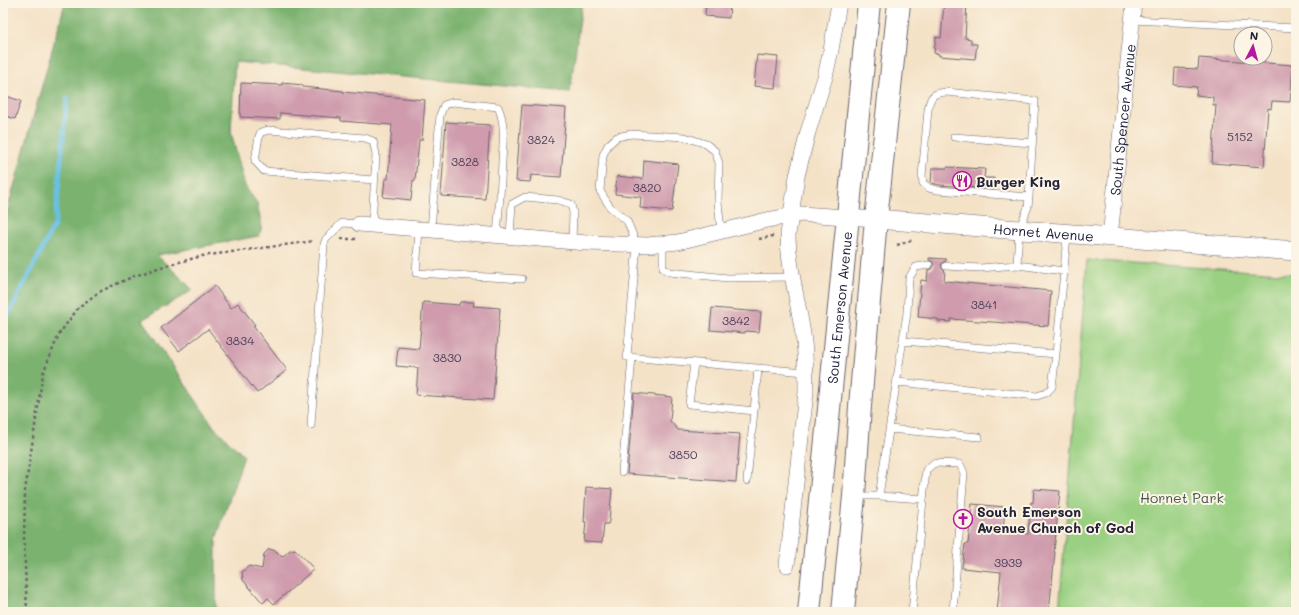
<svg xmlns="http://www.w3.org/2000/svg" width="1299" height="615" font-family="Mali,sans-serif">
<rect width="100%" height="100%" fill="#fcf5e5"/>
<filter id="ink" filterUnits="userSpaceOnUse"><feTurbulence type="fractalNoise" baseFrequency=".025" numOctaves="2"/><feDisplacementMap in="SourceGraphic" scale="8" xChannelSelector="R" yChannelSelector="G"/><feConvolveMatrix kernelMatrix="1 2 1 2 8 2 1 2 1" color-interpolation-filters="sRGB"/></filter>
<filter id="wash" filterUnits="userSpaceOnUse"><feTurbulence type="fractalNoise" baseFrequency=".012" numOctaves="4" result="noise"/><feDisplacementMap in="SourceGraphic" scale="16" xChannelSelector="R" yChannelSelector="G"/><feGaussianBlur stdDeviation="0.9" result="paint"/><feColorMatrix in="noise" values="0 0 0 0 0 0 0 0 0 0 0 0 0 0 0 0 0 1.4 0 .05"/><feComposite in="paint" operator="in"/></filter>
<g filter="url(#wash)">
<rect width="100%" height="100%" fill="#f4e2c7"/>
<path fill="#9ad082" stroke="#5e795e" d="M1087,260L1296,274V612H1059Z"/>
<path fill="#7bb270" stroke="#4e6a56" d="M65,3H582L570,92L235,62L231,132L245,186L257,203L262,227L259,236L157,255L193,290L142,320L214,427L244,456L216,539V612H3V226Z"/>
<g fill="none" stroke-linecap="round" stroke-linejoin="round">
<path stroke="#69c1e7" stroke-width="4.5" d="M3,325L55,224L67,99"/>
</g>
<g id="blocks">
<path fill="#cf9bad" d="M706,3H730L729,18L705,16Z
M944,3H967L965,38L971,39V44H977L975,59L939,56V54L934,53L936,37L941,38Z
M757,55L778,57L775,88L754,86Z
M1199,58L1293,65L1290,102L1272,101L1271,109L1268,108L1264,167L1212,163L1216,105H1213V97L1196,95L1197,87L1174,85L1175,68L1198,69Z
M241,83L282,85V83L303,85V87L343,91V92L425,100L422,140H419L415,181L413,180L411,200L383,197L385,179H388L392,125L341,121V118L280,113V119L240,117Z
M3,95L21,101L15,119L3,115Z
M522,105L566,108L561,177L531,175L530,182L516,181Z
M446,122L490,125L485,199L441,196Z
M644,160L678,164L672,211L640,208L641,197L615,194L617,176L643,179Z
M947,167L985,169L984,178H994V189L940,185L931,183L932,168H947Z
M929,258L946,259V261L943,262L941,265L942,269L945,271L944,281L1051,291L1048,326L951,319V322L938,321V319L918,317L921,280L927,281L928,270L932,269L934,266L933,262L929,260Z
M215,286L231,308L238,303L255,325L253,326L287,370L257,393L208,329L179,351L161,328Z
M423,302L459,305L460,302H474L473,306L500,308L493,400L416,395L418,368L396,366L398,347L419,349Z
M712,308L761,312L759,332L745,331V333L710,330Z
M634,393L672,397L670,421L678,430L740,434L736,482L627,474Z
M586,487L612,489L609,521L608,524H604L602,543L584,542L586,522H584Z
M1034,489L1060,491L1054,552H1055L1049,612H997L1001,572L962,568L965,544H968L972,504L1005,507L1003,532L1028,534L1031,502L1033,503Z
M269,549L276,551L282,557L290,550L295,549L314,569L274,604L268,598L263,603L243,580L242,572L249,566L262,569L264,554Z"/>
</g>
</g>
<g filter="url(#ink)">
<use href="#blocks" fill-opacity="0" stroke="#6c656c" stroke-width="1"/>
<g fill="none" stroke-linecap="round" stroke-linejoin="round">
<g stroke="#6c656c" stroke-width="8">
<path id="service" d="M1132,20L1296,28
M954,137L1032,143
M372,225L376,154L373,141L365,138L269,130L261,132L259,136L255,161L264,171L374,180
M419,229L416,273L522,279
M431,230L440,115L444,105L453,102L498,107C506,124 503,143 502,161C501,186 499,211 497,235
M721,231L718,202L719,163L715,151L706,144L685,137L631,134L617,137L608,145L603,155L600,191L610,207L627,221L637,245L627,357L806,372
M510,236L512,204L525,197L558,200L571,204L573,213L572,242
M663,245V268L669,272L728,278L793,277
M1017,265L1019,230L1028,207L1029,197L1035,101L946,92C932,93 930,97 928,110L922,176L923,183L929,188L937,190L1029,197
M946,266L980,268L1017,265L1064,271L1067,234
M903,341L1056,354L1064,271
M694,363L689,404L754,411L758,369
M897,382L1037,396L1046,393L1052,387L1056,354
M311,425L324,244L326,239L342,223L359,224
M889,429L979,437
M622,472L632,358
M747,481L754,411
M857,496H879L907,313L909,278L916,267L929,265
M879,496L923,499
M912,612L926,470L934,463L960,464L964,473L953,612"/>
</g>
<g stroke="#6c656c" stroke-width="16">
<g id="minor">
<path d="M359,224L587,243L648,245L678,242L767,220L801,214L876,219"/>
<path id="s1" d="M1110,237L1134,3"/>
<path d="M787,565L806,392C806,371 806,349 802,328C797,297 788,265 788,234L797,176L808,132L825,77L831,50L839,3"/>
</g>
</g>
<g stroke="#6c656c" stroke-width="20">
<g id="tertiary">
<path id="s2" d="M876,219L1296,251"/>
</g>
</g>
<g stroke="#6c656c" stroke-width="24">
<g id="primary">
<path id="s3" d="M809,612L869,3"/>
<path d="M843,612L854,496L860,406L876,219L899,3"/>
</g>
</g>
<path stroke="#6c656c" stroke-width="2.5" stroke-dasharray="3 3" stroke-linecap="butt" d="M341,239H356
M759,239L773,236
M897,245L913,240
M27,612L24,543L25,491L43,373L59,334L79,307L99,292L132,277L164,266L202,256L314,241"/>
<use href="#service" stroke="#fff" stroke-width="7"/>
<use href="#minor" stroke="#fff" stroke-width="15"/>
<use href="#tertiary" stroke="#fff" stroke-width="19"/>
<use href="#primary" stroke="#fff" stroke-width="22"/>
</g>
</g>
<defs>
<g id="restaurant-ring" transform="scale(1)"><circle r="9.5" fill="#fcf5e5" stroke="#b5179e" stroke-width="1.5"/><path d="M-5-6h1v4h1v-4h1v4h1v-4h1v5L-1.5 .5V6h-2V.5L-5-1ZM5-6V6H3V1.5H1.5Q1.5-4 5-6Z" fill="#b5179e"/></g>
<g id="church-ring" transform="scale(1)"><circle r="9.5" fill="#fcf5e5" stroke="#b5179e" stroke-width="1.5"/><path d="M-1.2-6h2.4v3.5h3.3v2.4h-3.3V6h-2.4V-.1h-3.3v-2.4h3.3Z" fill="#b5179e"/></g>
</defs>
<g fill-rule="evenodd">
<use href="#restaurant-ring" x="962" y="181"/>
<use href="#church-ring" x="963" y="519"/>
</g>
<g text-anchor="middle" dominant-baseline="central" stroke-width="4" stroke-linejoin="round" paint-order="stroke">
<g font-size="12" fill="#4d4058">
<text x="1240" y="136">5152</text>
<text x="541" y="139">3824</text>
<text x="465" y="161">3828</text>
<text x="647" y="187">3820</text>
<text x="984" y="304">3841</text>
<text x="736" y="320">3842</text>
<text x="240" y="340">3834</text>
<text x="447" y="357">3830</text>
<text x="683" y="454">3850</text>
<text x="1008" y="562">3939</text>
</g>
<g font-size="14" fill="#22223b" stroke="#fcf5e5">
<text stroke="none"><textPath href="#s1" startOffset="118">South Spencer Avenue</textPath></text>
<text stroke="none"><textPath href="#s2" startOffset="168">Hornet Avenue</textPath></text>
<text stroke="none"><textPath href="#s3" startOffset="306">South Emerson Avenue</textPath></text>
</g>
<g font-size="14" font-weight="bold" fill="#22223b" stroke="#fcf5e5" text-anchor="start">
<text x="976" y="181">Burger King</text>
<text x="977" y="511">South Emerson<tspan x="977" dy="16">Avenue Church of God</tspan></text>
</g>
<g font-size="14" fill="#465650" stroke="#fcf5e5">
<text x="1182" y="497">Hornet Park</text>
</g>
</g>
<rect width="1299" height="615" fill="none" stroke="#fcf5e5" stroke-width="16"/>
<g transform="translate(1253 46) rotate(6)"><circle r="19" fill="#fcf5e5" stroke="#a5a1a1"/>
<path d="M0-3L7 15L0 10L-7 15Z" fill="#b5179e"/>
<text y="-6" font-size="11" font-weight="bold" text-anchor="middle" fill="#22223b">N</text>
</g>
</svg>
